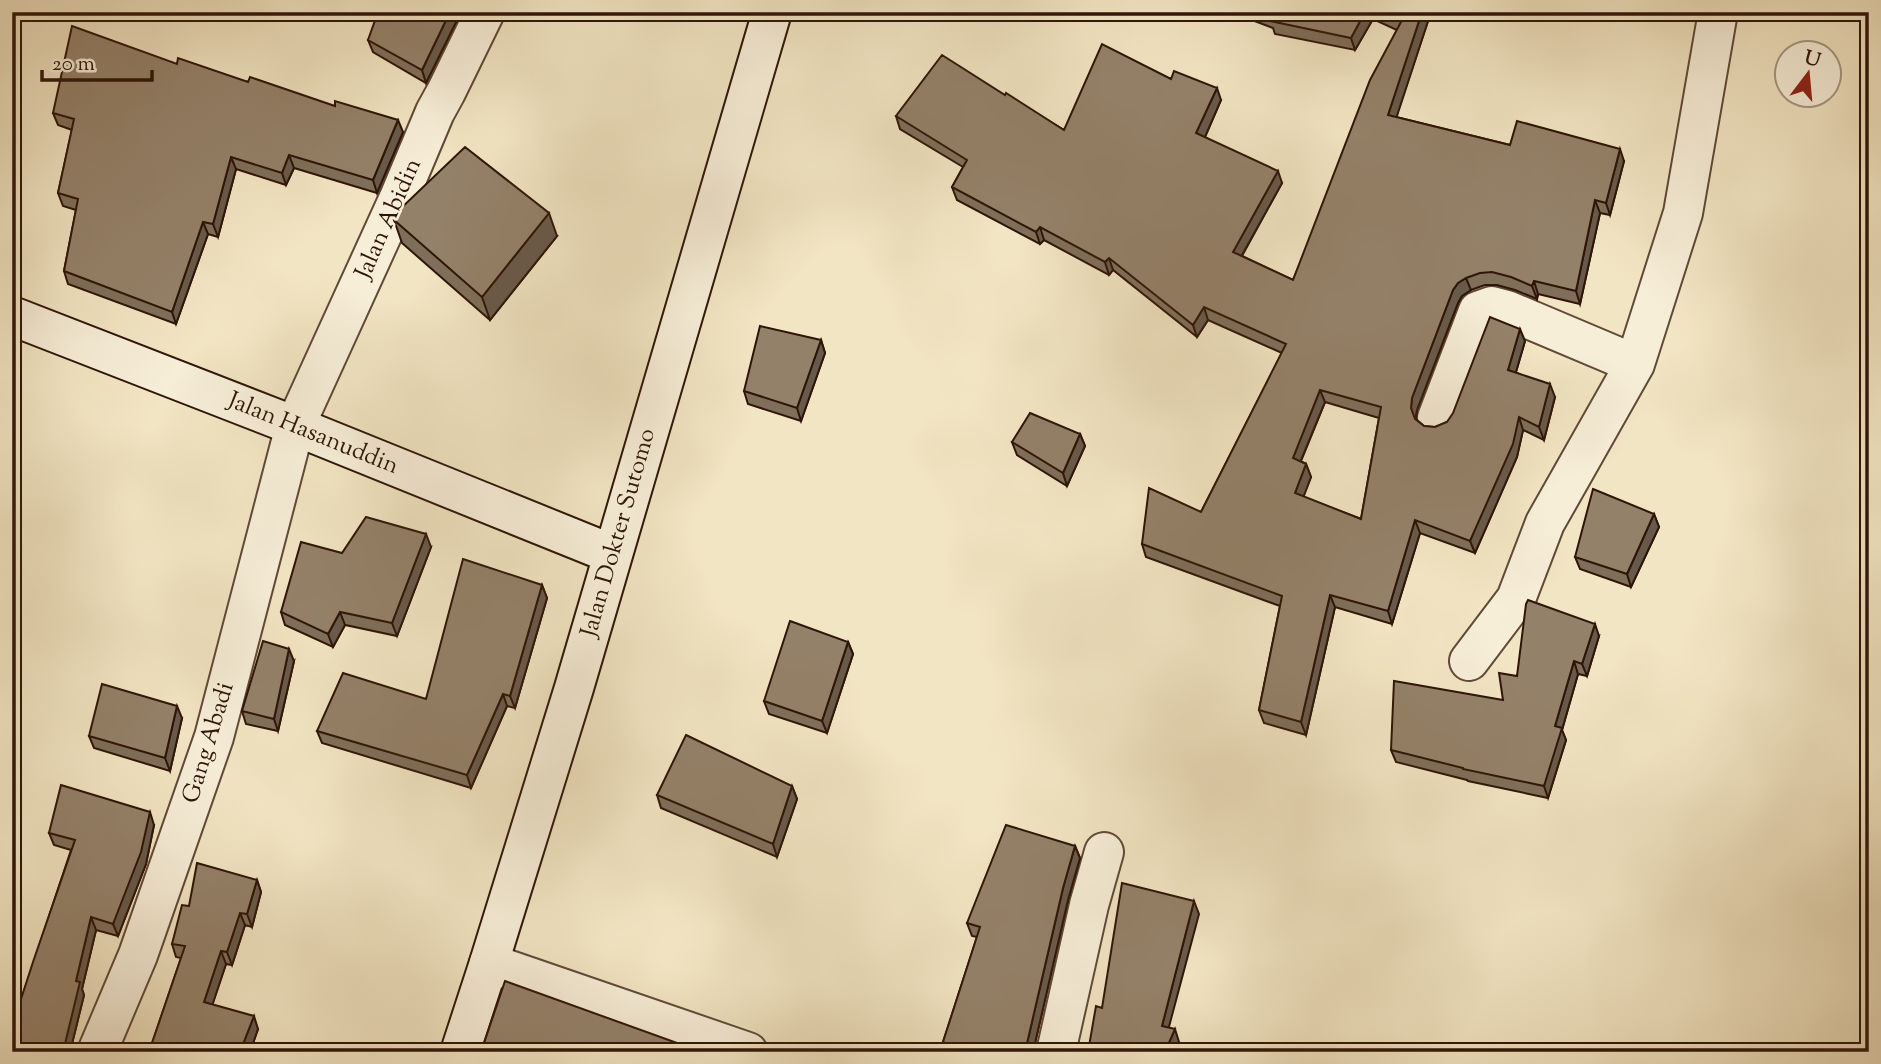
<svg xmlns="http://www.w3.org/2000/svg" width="1881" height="1064" font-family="'Sorts Mill Goudy',serif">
<rect width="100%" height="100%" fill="#f2e5c3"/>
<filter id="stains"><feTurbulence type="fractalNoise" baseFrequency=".00286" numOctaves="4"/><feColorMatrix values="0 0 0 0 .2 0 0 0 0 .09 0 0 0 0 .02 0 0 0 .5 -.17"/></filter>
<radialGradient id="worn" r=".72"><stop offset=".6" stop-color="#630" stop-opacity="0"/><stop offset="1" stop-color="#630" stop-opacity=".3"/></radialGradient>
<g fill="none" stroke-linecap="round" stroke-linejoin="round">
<g stroke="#604937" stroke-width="42">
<path id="street" d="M1437,418L1478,311L1492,306L1507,310L1635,364
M1469,661L1516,599L1545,523L1635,364L1683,213L1718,12
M489,963L748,1052
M97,1052L138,955L214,737L295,426L398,200L435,112L446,92L485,12
M1056,1052L1089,905L1104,852"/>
</g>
<g stroke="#2f1508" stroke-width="42">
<path id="secondary" d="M12,316L295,426L612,554
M460,1052L489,963L574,688L772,12"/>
</g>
<use href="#street" stroke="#f7eed8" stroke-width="38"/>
<use href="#secondary" stroke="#f7eed8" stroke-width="38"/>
</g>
<path fill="#7f6f5a" stroke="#2f1508" stroke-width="2" fill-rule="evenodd" d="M1231,12H1431L1396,117L1510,145L1624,161L1610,215L1600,213L1580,304L1538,294L1537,299L1515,290L1497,285H1485L1471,290L1462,296L1458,303L1417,410L1416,419L1424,426L1435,427L1447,422L1525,341L1516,372L1555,397L1544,440L1523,430L1517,457L1475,553L1420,533L1392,624L1335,607L1306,735L1264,723L1259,710L1280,606L1146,557L1142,544L1201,512L1282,353L1208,320L1197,337L1113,270L1109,275L1044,240L1040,244L957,200L952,187L963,167L900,129L896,116L1005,95L1064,130L1171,79L1221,100L1205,137L1282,183L1242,256L1293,280L1397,30L1373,19L1355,50L1275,34L1273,28ZM1325,402L1379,418L1361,519L1303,497L1311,477L1306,464L1301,461Z
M460,14L426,83L373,52L368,40Z
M177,64L248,82L403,132L377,193L294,168L286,185L236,169L218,237L208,234L176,324L68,284L64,271L76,210L63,206L58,193L72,130L58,125L53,113Z
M394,220L557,236L490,320L402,243Z
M821,340L825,353L801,421L748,404L744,391Z
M1080,434L1085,446L1067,486L1017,455L1012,442Z
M1654,514L1659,527L1631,587L1580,569L1575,557Z
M431,547L397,636L345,625L333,647L285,625L281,612Z
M542,585L547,598L515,708L507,706L471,788L322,743L317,731L426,699Z
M1599,636L1587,676L1578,674L1562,730L1566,740L1548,798L1468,781L1467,780L1396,762L1391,750L1503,700L1517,676Z
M848,642L853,654L827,733L769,714L764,701Z
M294,661L278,731L246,724L242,711Z
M182,718L170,771L94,748L89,736Z
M792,786L797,799L777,857L661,808L657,795Z
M154,825L146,864L118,936L96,930L82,989L84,995L70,1052L13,1051L12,1048V1027L71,850L54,845L49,833Z
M1075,846L1080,858L1068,900L1033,1052H946L943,1042L977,937L972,936L967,923Z
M257,880L261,892L252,927L245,925L232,965L226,964L212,1005L258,1029L250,1052H149L181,958L176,957L172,944L189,906Z"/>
<path fill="#685a4a" stroke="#2f1508" stroke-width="2" d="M450,12H459L460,14L426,83L422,70Z
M1365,12H1370L1373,19L1355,50L1351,38Z
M1422,12H1431L1393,128L1388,115Z
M1217,88L1221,100L1201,146L1196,133Z
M398,120L403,132L377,193L373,180Z
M1620,149L1624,161L1610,215L1606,203Z
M289,155L294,168L286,185L282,173Z
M231,157L236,169L218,237L213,224Z
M1278,171L1282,183L1237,264L1233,252Z
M1595,200L1600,213L1580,304L1576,291Z
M549,213L557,236L490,320L482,297Z
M203,222L208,234L176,324L172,312Z
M1040,227L1044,240L1040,244L1036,232Z
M1109,258L1113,270L1109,275L1105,262Z
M1466,278L1471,290L1462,296L1458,303L1417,410L1415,421L1411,408L1412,398L1453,290L1458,283Z
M1534,281L1538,294L1537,299L1532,286Z
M1204,307L1208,320L1197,337L1193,325Z
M1520,329L1525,341L1513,382L1508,370Z
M821,340L825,353L801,421L797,408Z
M1550,384L1555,397L1544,440L1539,427Z
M1320,390L1325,402L1297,470L1293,458Z
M1519,417L1523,430L1517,457L1475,553L1470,541Z
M1080,434L1085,446L1067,486L1063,473Z
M1306,464L1311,477L1300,506L1295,493Z
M1654,514L1659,527L1631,587L1627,574Z
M1415,520L1420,533L1392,624L1388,611Z
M426,534L431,547L397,636L392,623Z
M542,585L547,598L515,708L510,696Z
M1330,595L1335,607L1306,735L1301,722Z
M340,612L345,625L333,647L328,634Z
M1595,624L1599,636L1587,676L1582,664Z
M848,642L853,654L827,733L822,721Z
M289,649L294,661L278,731L274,719Z
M1574,661L1578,674L1562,730L1566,740L1548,798L1544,786L1555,726Z
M503,694L507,706L471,788L467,775Z
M177,706L182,718L170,771L165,758Z
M792,786L797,799L777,857L773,844Z
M150,812L154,825L146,864L118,936L113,924Z
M1075,846L1080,858L1068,900L1033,1052H1025L1063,888Z
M257,880L261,892L252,927L247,914Z
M1194,901L1199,914L1166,1038L1162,1026Z
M240,913L245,925L232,965L227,952Z
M91,917L96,930L82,989L84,995L70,1052H63L76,981Z
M221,951L226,964L209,1015L204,1002Z
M254,1016L258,1029L250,1052H240Z
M1175,1029L1179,1042L1175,1052H1165Z"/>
<path fill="#948169" stroke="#2f1508" stroke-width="2" fill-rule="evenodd" d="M378,12H450L422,70L368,40Z
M1260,12H1365L1351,38L1270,21L1272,16Z
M1380,12H1422L1388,115L1510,145L1517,121L1620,149L1606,203L1595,200L1576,291L1534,281L1532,286L1511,277L1492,272L1480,273L1466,278L1458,283L1453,290L1412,398L1411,408L1415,419L1424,426L1435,427L1447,422L1453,413L1490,317L1520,329L1508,370L1550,384L1539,427L1519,417L1513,444L1470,541L1415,520L1388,611L1330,595L1301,722L1259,710L1282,596L1142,544L1149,488L1201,512L1286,344L1204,307L1193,325L1109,258L1105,262L1040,227L1036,232L952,187L967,160L896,116L942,55L1005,95L1006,93L1064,130L1102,44L1171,79L1174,71L1217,88L1196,133L1278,171L1233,252L1293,280L1370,80L1401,22ZM1320,390L1381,407L1361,519L1295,493L1306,464L1293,458Z
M72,26L177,64L178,58L248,82L250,77L335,106V101L398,120L373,180L289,155L282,173L231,157L213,224L203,222L172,312L64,271L78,199L58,193L74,119L53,113Z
M465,147L549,213L482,297L394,220L398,211Z
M760,326L821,340L797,408L744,391Z
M1030,413L1080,434L1063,473L1012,442Z
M1593,489L1654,514L1627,574L1575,557Z
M366,517L426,534L392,623L340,612L328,634L281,612L301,542L342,553Z
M463,559L542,585L510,696L503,694L467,775L317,731L343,673L426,699Z
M1528,600L1595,624L1582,664L1574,661L1555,726L1562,728L1544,786L1463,769V768L1391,750L1394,681L1503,700L1499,673L1517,676L1526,604Z
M790,621L848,642L822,721L764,701Z
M263,641L289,649L274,719L242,711Z
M102,684L177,706L165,758L89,736Z
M686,735L792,786L773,844L657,795Z
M61,785L150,812L141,852L113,924L91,917L76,981L80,982L63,1052H46L12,1040V1027L33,962L75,840L49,833Z
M1006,825L1075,846L1063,888L1025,1052H950V1045L943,1042L980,927L967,923Z
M197,863L257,880L247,914L240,913L227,952L221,951L204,1002L254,1016L240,1052H149L185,946L172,944L182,905L189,906Z
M1122,883L1194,901L1162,1026L1175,1029L1165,1052H1088L1096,1006L1102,1008Z
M505,981L702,1052H481Z"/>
<g text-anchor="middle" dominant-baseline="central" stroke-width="5" stroke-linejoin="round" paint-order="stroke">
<g font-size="24" fill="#2f1508" stroke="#f7eed8">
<text transform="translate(389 219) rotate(-66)">Jalan Abidin</text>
<text transform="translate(313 434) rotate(22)">Jalan Hasanuddin</text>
<text transform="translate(619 533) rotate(-74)">Jalan Dokter Sutomo</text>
<text transform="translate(209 743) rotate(-73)">Gang Abadi</text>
</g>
</g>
<rect width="1881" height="1064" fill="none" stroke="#f2e5c3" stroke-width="42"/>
<rect x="14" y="14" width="1853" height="1036" fill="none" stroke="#2f1508" stroke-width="3.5"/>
<rect x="21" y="21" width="1839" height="1022" fill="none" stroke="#2f1508" stroke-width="2"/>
<g transform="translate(1808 74) rotate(16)"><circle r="33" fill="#f7eed8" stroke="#a79785" stroke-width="2"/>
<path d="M0-5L12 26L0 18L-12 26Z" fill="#8f2418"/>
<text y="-10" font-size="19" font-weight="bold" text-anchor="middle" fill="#2f1508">U</text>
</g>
<path d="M42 70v10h110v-10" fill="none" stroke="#2f1508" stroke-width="3.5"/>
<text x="52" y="70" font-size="21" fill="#2f1508" stroke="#f7eed8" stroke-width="5" paint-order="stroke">20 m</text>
<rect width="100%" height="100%" filter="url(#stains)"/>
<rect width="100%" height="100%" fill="url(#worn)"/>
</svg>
